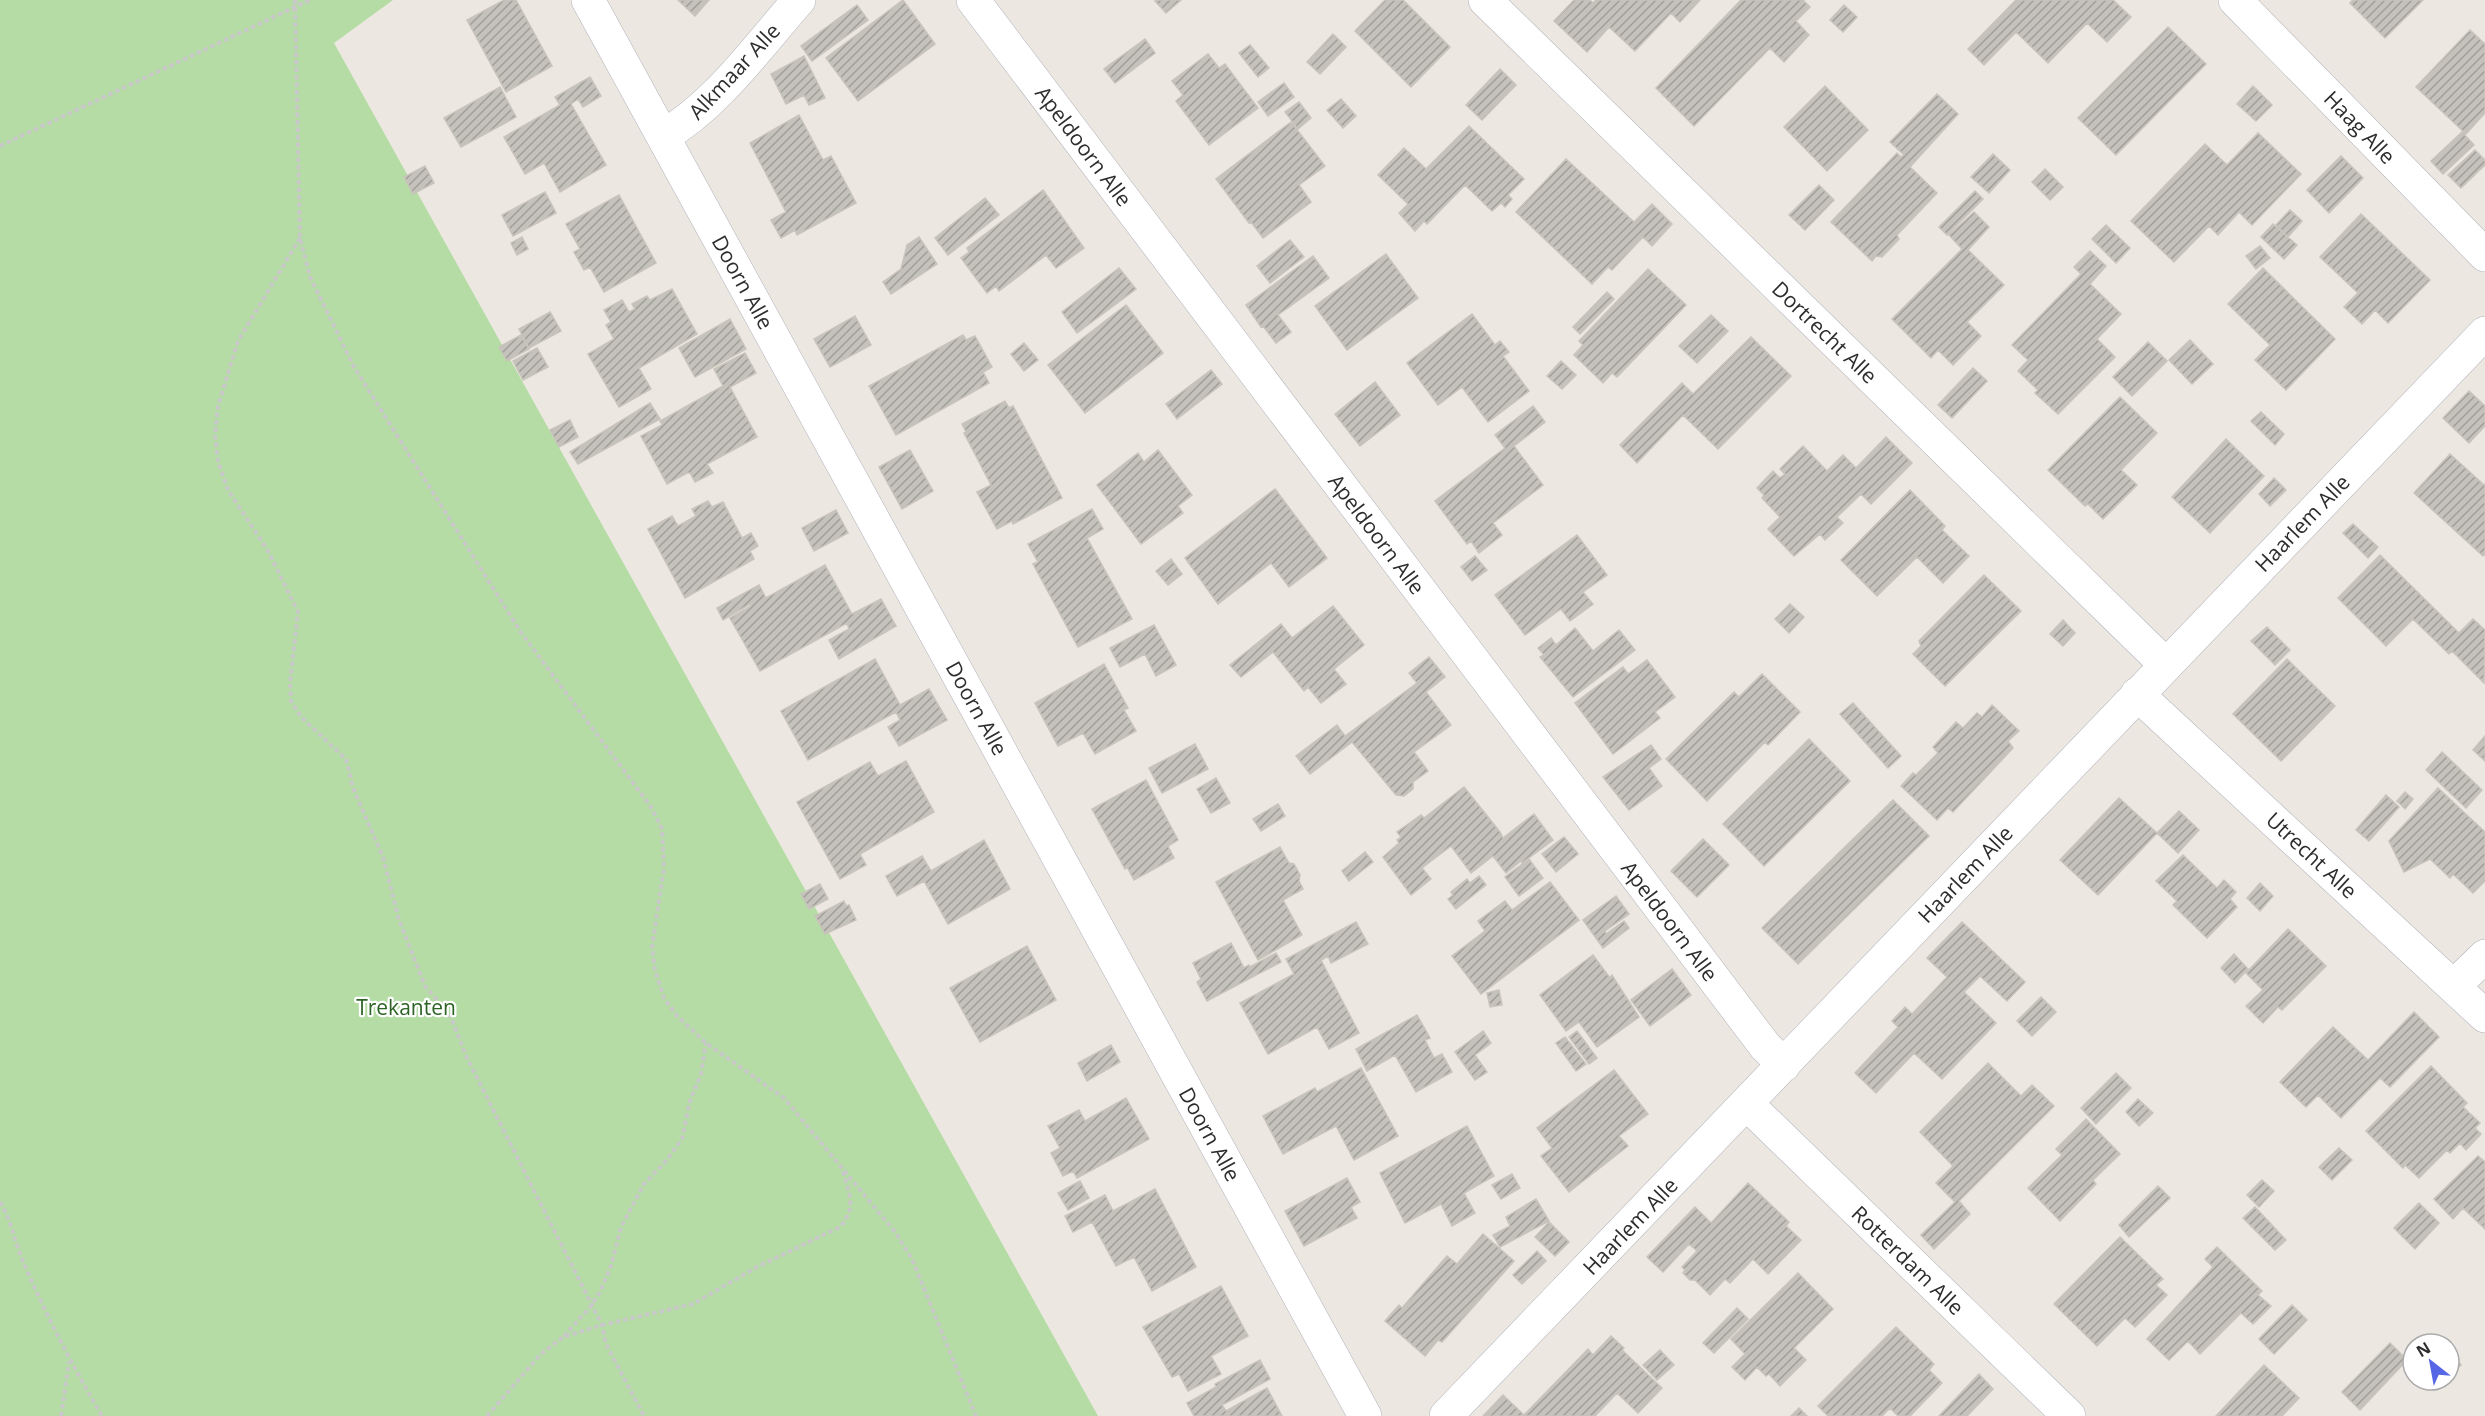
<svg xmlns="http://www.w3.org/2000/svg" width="2485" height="1416" font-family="'Open Sans',sans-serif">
<defs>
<pattern id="building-hatch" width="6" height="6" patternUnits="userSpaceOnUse" patternTransform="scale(1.5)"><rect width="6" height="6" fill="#c5c2bc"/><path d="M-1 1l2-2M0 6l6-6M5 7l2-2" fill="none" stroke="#a09e99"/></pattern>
</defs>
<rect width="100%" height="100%" fill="#ece8e1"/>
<path fill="#b4dca4" d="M0,0H393L334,43L1098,1416H0Z"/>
<path fill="url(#building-hatch)" stroke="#c8c4bb" stroke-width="1.5" d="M504,0H516L552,66L506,92L467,20Z
M678,0H709L695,16Z
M903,0L935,44L858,101L826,58Z
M1157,0H1181L1166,13L1155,1Z
M1385,0H1403L1450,47L1411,87L1355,31Z
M1574,0H1590L1593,3L1596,0H1700L1680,22L1671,13L1635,51L1609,27L1587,52L1554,21Z
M1741,0H1803L1810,7L1796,21L1809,35L1784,62L1770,48L1694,126L1656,88Z
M2016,0H2113L2131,17L2107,42L2087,23L2048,63L2016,32L1984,65L1968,49Z
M2353,0H2423L2385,38L2350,3Z
M857,5L868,20L812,61L801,46Z
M1844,5L1857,17L1843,32L1830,20Z
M2168,27L2206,64L2116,155L2078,118Z
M2470,30L2485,44V113L2466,134L2416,87Z
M1333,34L1346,47L1320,74L1307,62Z
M1145,39L1155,53L1115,83L1104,69Z
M1250,45L1269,68L1258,77L1239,53Z
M1208,54L1219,68L1225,64L1258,108L1209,145L1176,101L1183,95L1172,81Z
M804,56L825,98L809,105L804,95L786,104L771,74Z
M1500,69L1516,85L1482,120L1466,105Z
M590,77L601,96L583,107L578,99L571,104L606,165L560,192L544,163L525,174L504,137L560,105L555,97Z
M1284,83L1294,97L1268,116L1258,102Z
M1825,86L1868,130L1827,171L1784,127Z
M2253,86L2272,105L2256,121L2237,104Z
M500,87L516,117L461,147L444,118Z
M1937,94L1958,114L1910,167L1937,193L1897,235L1899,239L1882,257L1876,256L1872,261L1831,222L1897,153L1901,157L1904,155L1890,142Z
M1341,99L1356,116L1343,128L1327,110Z
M1299,102L1311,118L1298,129L1285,112Z
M799,115L823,160L831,156L856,203L797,235L795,230L781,238L771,220L786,212L750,143Z
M1291,122L1325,166L1299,185L1311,202L1263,238L1251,222L1249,223L1216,179Z
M1469,126L1524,179L1508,195L1512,199L1505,207L1501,203L1492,211L1465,185L1427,224L1424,221L1415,231L1399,213L1408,204L1378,175L1404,148L1426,169Z
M2462,132L2474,145L2443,174L2431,161Z
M2258,133L2301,174L2252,225L2239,212L2218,235L2209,226L2174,262L2131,221L2205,144L2227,165Z
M2475,150L2485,160V165L2461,188L2448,175Z
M1993,154L2010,170L1989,193L1971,177Z
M2341,156L2363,178L2329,213L2307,190Z
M1566,159L1634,222L1652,204L1672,224L1652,246L1643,237L1612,270L1608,267L1592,284L1516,212Z
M425,166L434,183L413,194L404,177Z
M2045,169L2063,187L2050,200L2032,182Z
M1819,185L1834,200L1805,230L1789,215Z
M1043,190L1084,248L1056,268L1046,255L999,291L996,286L987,293L961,258L969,252L967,248Z
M1975,191L1983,199L1947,235L1939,227Z
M545,192L556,213L513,236L502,215Z
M619,195L656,263L604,292L590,267L584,270L574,252L580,249L566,224Z
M985,198L999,215L948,255L935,238Z
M2290,210L2302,221L2288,237L2276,225Z
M1974,212L1989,227L1968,250L2004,285L1967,322L1981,336L1953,365L1938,350L1931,358L1892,319L1962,249L1949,235Z
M2361,214L2430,280L2388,323L2375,310L2362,324L2344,307L2358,293L2320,257Z
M2273,224L2297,245L2284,259L2261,237Z
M2106,225L2130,248L2116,263L2092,239Z
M522,237L528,249L517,255L511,243Z
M919,237L937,264L891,294L883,282L901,269L907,245Z
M1290,240L1304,257L1270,283L1257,266Z
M2260,246L2270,258L2256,269L2246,256Z
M2090,251L2106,266L2090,284L2121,314L2097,339L2115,357L2058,414L2035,393L2038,390L2018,371L2028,360L2012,345L2081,274L2074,267Z
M1386,254L1418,298L1347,350L1315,306Z
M1313,256L1329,278L1278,315L1291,332L1276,343L1263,326L1261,327L1246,305Z
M1119,268L1136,289L1077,333L1062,312Z
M2263,268L2335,339L2286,390L2255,360L2270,345L2228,304Z
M1648,269L1686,305L1617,377L1612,373L1603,383L1574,355L1583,345L1579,341Z
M672,289L697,334L639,368L651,389L619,407L588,354L614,339L606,325L611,322L604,310L622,300L629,312L635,309L632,304L647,296L650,300Z
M1607,292L1614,299L1580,334L1573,327Z
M1126,305L1163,353L1085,413L1048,365Z
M550,312L561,331L529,348L519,329Z
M1472,314L1495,345L1500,341L1509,352L1503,356L1529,391L1488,422L1462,387L1438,405L1407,363Z
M1711,315L1728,331L1697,363L1679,346Z
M855,316L871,345L830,367L814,339Z
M730,319L746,349L695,377L679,348Z
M521,335L529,349L507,361L499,347Z
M963,335L966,340L975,336L992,367L983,372L989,383L896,435L869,386Z
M1751,337L1791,376L1718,449L1683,415L1637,463L1620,445L1682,383L1693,394Z
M2190,340L2213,364L2192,384L2169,360Z
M2148,342L2167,361L2132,396L2113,377Z
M1024,343L1038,360L1024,371L1011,354Z
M537,348L548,367L523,380L513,361Z
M745,353L756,373L730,387L757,437L707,464L713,473L695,482L690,473H687L667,484L641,436L662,425L660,421L723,386L714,369Z
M1561,361L1576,375L1562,389L1547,376Z
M1973,368L1987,381L1952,418L1938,405Z
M1211,370L1222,384L1177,419L1166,404Z
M1375,382L1400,415L1360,446L1335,414Z
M2469,391L2485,406V426L2469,443L2443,418Z
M2120,397L2157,433L2121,470L2137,485L2103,519L2088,504L2085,506L2048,470Z
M1005,401L1009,408L1013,406L1062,498L1013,524L1012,521L997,529L977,492L991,485L964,433L966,432L962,424Z
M650,403L660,419L578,464L570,452Z
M1533,406L1545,422L1514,446L1543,485L1493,523L1502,535L1479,553L1471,541L1467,544L1435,501L1505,448L1495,435Z
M2261,412L2284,434L2275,445L2251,421Z
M570,420L578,437L559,447L550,430Z
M1886,437L1912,463L1871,504L1861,494L1837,517L1843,523L1825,540L1820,534L1794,556L1768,529L1780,517L1762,498L1764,495L1757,488L1773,471L1780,478L1785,474L1780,469L1803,446L1827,471L1843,455L1856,468Z
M2226,439L2264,476L2210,533L2172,497Z
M910,450L933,491L902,509L879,467Z
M1158,450L1192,495L1178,506L1183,513L1141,544L1097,485L1138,453L1144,462Z
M2450,454L2484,485L2485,484V554L2483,556L2414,493Z
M2274,478L2286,490L2270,506L2259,494Z
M1275,489L1327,558L1289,587L1271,563L1218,604L1185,558Z
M1910,490L1945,526L1942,530L1969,556L1943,583L1917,557L1877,596L1841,560Z
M708,501L712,507L723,502L742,538L751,533L758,546L750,551L754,559L685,598L648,529L672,516L678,526L696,516L692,509Z
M1092,509L1103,529L1087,538L1132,619L1078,647L1033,564L1038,562L1028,544Z
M836,510L848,533L814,551L802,528Z
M2353,524L2378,547L2368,558L2343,533Z
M1577,535L1607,575L1583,592L1593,604L1570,621L1561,609L1525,635L1495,595Z
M2380,555L2459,633L2473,619L2485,630L2484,683L2452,651L2449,654L2413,619L2386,646L2338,598Z
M1475,556L1487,570L1472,581L1461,567Z
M1171,559L1182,574L1168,585L1156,571Z
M825,565L852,614L881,599L896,626L839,659L829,640L849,629L847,623L760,671L730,618L751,606L750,604L723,620L717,608L759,585L766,598Z
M1984,575L2021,611L1945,686L1913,654L1921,646L1919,641Z
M1790,604L1804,617L1789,633L1775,619Z
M1333,606L1364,645L1334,669L1346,684L1321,703L1308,687L1304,691L1273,652L1241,677L1230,665L1281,624L1292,638Z
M2063,620L2075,633L2063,646L2050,634Z
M1154,625L1176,665L1156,676L1145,654L1120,667L1110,648Z
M2267,627L2290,650L2275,665L2251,641Z
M1575,628L1593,651L1619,630L1635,650L1573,697L1540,657L1544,655L1538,648L1551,638L1556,645Z
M1429,657L1445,677L1426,692L1451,725L1414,752L1428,771L1413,782V789L1404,796L1396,795L1352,742L1310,774L1296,756L1337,725L1345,736L1417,683L1409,673Z
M875,659L900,705L929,689L947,720L899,746L888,727L900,720L896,712L808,760L781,711Z
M2287,659L2335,706L2281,761L2233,714Z
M1647,660L1675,697L1655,712L1660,718L1613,754L1575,703L1623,667L1628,674Z
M1104,664L1128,708L1124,710L1136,731L1095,754L1083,733L1058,746L1035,703Z
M1762,674L1800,712L1768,745L1765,742L1707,801L1666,759L1734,692L1739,697Z
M1853,703L1901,756L1888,768L1840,714Z
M1992,705L2019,731L2008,741L2013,748L1953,812L1948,808L1937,820L1901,786L1913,773L1916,775L1938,753L1933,747L1956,722L1963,728L1977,713L1982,717Z
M2485,736V761L2473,750Z
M1809,739L1850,781L1764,866L1723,824Z
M1195,744L1208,769L1162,793L1149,768Z
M1651,745L1661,759L1649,768L1662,786L1629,810L1603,777Z
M2442,752L2482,790L2466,808L2426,770Z
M906,761L934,812L860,854L866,865L840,879L797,802L870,762L878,776Z
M1216,778L1230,803L1211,813L1197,789Z
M1146,780L1178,840L1168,846L1174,858L1134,880L1127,867L1125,869L1092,809Z
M1464,787L1500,832L1503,838L1534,814L1553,840L1522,863L1521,861L1506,873L1493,856L1471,873L1451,846L1422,868L1431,879L1411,895L1383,857L1399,843L1397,840L1401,837L1397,832L1421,815L1424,818Z
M2438,788L2485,832V881L2473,893L2453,874L2450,878L2430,859L2404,872L2389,841Z
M2405,792L2413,799L2405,809L2397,801Z
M2386,795L2399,807L2369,841L2356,830Z
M2119,798L2157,833L2098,895L2060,860Z
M1893,800L1929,836L1798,964L1762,928Z
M1278,804L1285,816L1261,831L1253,819Z
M2179,811L2199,830L2178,853L2157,833Z
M1564,837L1578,854L1556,872L1542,854Z
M1703,839L1729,865L1697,897L1671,871Z
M984,840L1010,889L948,924L924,881L897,896L886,876L922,856L931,871Z
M1280,847L1289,863L1294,864L1300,875L1299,881L1303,889L1283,900L1302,935L1258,960L1216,882Z
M1365,852L1373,862L1349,881L1342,871Z
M2183,855L2217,888L2224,880L2236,892L2230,899L2237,907L2207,938L2173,905L2177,901L2156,881Z
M1529,859L1543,878L1519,896L1505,877Z
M1479,876L1486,885L1456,909L1448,899L1453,895L1451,892L1467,879L1470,883Z
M1550,882L1579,920L1481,994L1452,956L1485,931L1478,921L1505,901L1512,910Z
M2260,883L2273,896L2260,911L2247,898Z
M820,884L828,899L809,909L801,894Z
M1616,896L1629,914L1605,931L1606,934L1624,921L1629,928L1603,948L1583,920Z
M844,901L846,906L849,905L856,920L825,934L815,916Z
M1356,922L1368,944L1331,963L1328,956L1321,960L1359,1033L1329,1049L1317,1027L1268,1054L1240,1003L1294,974L1286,959Z
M1962,922L2025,982L2007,1001L1980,976L1964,992L1996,1023L1942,1079L1914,1053L1876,1093L1855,1073L1898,1027L1892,1021L1905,1007L1912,1014L1947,977L1927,958Z
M2288,929L2326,966L2282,1010L2278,1007L2263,1023L2246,1006L2263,990L2246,973Z
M1231,943L1244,968L1249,965L1250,967L1276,953L1281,962L1207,1001L1197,982L1201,979L1193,963Z
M1027,946L1056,1000L980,1042L950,988Z
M2234,954L2248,969L2235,983L2221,968Z
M1593,955L1610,978L1612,975L1639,1017L1597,1047L1579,1022L1566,1031L1540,995Z
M1672,969L1691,995L1650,1026L1631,1000Z
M1499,990L1502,1005L1490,1007L1487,993Z
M2041,997L2056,1012L2032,1036L2017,1021Z
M2414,1012L2439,1037L2390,1087L2380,1078L2341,1118L2318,1095L2306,1107L2280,1082L2333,1027L2368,1060Z
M1417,1015L1430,1038L1425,1040L1434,1058L1442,1054L1452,1072L1416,1092L1395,1055L1367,1071L1356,1049Z
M1483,1031L1491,1043L1475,1055L1487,1072L1475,1080L1455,1052Z
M1577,1031L1597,1058L1589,1064L1569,1037Z
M1565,1037L1586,1064L1576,1071L1556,1043Z
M1111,1045L1120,1062L1087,1081L1078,1063Z
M1988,1063L2021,1096L2032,1085L2054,1106L1959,1201L1970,1214L1934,1249L1921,1235L1955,1202L1936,1183L1953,1166L1920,1132Z
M2431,1066L2467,1103L2463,1107L2480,1123L2475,1128L2481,1134L2466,1150L2460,1143L2450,1153L2447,1150L2419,1178L2405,1165L2403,1168L2366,1131Z
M1361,1068L1398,1136L1354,1160L1336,1126L1283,1154L1263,1116L1315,1088L1317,1092Z
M1614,1070L1648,1114L1619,1136L1628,1146L1569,1192L1541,1156L1552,1148L1537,1128Z
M2116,1073L2131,1088L2096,1124L2081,1108Z
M1126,1098L1149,1139L1077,1178L1073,1171L1063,1176L1051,1153L1060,1148L1048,1126L1079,1110L1085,1121Z
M2138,1099L2153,1113L2139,1126L2126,1112Z
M2086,1119L2120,1154L2093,1180L2096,1184L2060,1221L2028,1188L2062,1155L2056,1149Z
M1467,1126L1494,1176L1464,1193L1475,1213L1452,1226L1441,1204L1405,1223L1380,1173Z
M2339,1148L2352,1160L2332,1180L2319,1167Z
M2478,1156L2485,1162V1229L2463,1208L2453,1219L2434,1199Z
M1512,1174L1520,1188L1501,1199L1492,1185Z
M1347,1178L1360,1202L1351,1207L1357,1218L1304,1246L1285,1211Z
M2262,1180L2274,1191L2259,1207L2247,1195Z
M1080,1181L1089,1198L1068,1210L1058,1193Z
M1748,1183L1789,1222L1786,1226L1801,1240L1768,1274L1753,1259L1730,1283L1725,1279L1710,1295L1695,1280H1690L1683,1273L1685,1270L1682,1267L1697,1251L1689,1244L1663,1272L1647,1257L1695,1207L1711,1223Z
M2158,1186L2170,1198L2129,1237L2119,1225Z
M1155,1189L1196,1267L1152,1291L1134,1257L1116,1266L1092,1222L1073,1232L1065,1216L1105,1195L1113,1211Z
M1536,1199L1549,1221L1500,1247L1493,1235L1510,1226L1506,1217Z
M2419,1203L2439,1223L2415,1249L2394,1228Z
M2255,1207L2286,1240L2275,1250L2243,1218Z
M1549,1222L1569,1242L1555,1256L1535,1237Z
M1483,1234L1514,1261L1442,1342L1438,1340L1425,1356L1385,1321L1399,1305L1402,1308L1447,1256L1457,1264Z
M2120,1237L2163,1279L2156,1285L2167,1295L2135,1327L2125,1318L2097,1346L2054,1304Z
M2217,1247L2262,1291L2258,1295L2271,1306L2253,1324L2241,1313L2200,1354L2188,1341L2169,1360L2147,1339L2213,1267L2205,1259Z
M1537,1251L1546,1261L1522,1284L1513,1275Z
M1798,1273L1833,1309L1794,1348L1806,1360L1780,1386L1769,1374L1766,1376L1757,1367L1745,1380L1732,1367L1745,1354L1731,1339Z
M1221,1286L1248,1336L1211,1356L1221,1374L1188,1391L1179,1374L1172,1377L1143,1327Z
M2292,1305L2307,1320L2274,1354L2259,1339Z
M1737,1308L1748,1319L1714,1353L1703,1343Z
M1896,1327L1934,1364L1929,1370L1942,1383L1910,1416H1898L1890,1408L1882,1416H1828L1818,1406Z
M1611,1336L1624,1348L1622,1350L1662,1388L1638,1413L1617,1393L1595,1416H1483L1503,1395L1524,1415L1588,1349L1593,1355Z
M2434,1336L2441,1344H2425Z
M2390,1343L2407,1360L2360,1410L2342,1392Z
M1660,1350L1674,1365L1657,1380L1643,1365Z
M2449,1352L2461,1365L2449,1376Z
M1260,1360L1270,1379L1222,1405L1226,1411L1267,1388L1282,1416H1194L1187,1403L1216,1387L1215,1384Z
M2264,1365L2299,1398L2282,1416H2216Z
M1979,1374L1993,1389L1967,1416H1939Z
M2429,1380H2445L2436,1388Z
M1799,1408L1807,1416H1791Z"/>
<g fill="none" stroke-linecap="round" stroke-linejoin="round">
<g stroke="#b1b2bb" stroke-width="34">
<path id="minor" d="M588,0L1365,1416
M973,0L1765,1046L1784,1065
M1485,0L2166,665
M2235,0L2485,255
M663,136C717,105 758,46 799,0
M2137,694L2485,1016
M2454,986L2485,956
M1747,1104L2069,1416
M1446,1416L2485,333"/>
</g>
<path stroke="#c8c8c8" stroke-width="4" stroke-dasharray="4.5 3" stroke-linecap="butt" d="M295,0L300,238L310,277L354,367L520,631L651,807L662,829L664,868L652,947L655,970L664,998L677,1016L706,1043L784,1098L895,1232L912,1259L976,1416
M0,146L310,0
M300,238L238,341L218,406L215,435L218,462L228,490L268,551L298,612L290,683L291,701L302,718L346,759L353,788L383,857L399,920L425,986L450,1015L467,1058L602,1325L606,1344L644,1416
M0,1202C11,1219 14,1240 22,1259C45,1313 72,1365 102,1416
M564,1336L591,1306L600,1292L611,1266L621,1227L644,1184L666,1161L682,1139L690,1101L701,1074L706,1043
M61,1416L69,1362
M487,1416L541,1354L563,1337L602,1325L693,1304L757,1267L840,1227C857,1207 849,1194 843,1171"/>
<use href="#minor" stroke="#fff" stroke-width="33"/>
</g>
<g text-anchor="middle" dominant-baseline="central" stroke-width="4.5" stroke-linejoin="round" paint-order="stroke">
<g font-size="21" fill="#2d2d2d" stroke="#fff">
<text transform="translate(734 71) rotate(-47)">Alkmaar Alle</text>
<text transform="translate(2360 127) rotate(46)">Haag Alle</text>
<text transform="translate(1084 146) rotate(53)">Apeldoorn Alle</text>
<text transform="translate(743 282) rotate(61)">Doorn Alle</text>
<text transform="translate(1825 332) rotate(44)">Dortrecht Alle</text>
<text transform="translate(2302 523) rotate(-46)">Haarlem Alle</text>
<text transform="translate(1377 534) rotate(53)">Apeldoorn Alle</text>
<text transform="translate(977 708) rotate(61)">Doorn Alle</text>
<text transform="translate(2312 855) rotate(43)">Utrecht Alle</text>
<text transform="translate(1965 874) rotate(-46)">Haarlem Alle</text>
<text transform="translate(1670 921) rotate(53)">Apeldoorn Alle</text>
<text transform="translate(1210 1134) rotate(61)">Doorn Alle</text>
<text transform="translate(1630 1226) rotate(-46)">Haarlem Alle</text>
<text transform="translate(1908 1260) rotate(44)">Rotterdam Alle</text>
</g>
<g font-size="21" fill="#2d6324" stroke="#fff">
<text x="406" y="1007">Trekanten</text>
</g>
</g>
<g transform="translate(2431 1362) rotate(329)"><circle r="28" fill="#ffffff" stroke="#ababab" stroke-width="1.5"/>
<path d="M0-4.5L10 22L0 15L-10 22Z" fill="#5567e5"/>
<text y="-9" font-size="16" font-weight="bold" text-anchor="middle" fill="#2d2d2d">N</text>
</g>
</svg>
